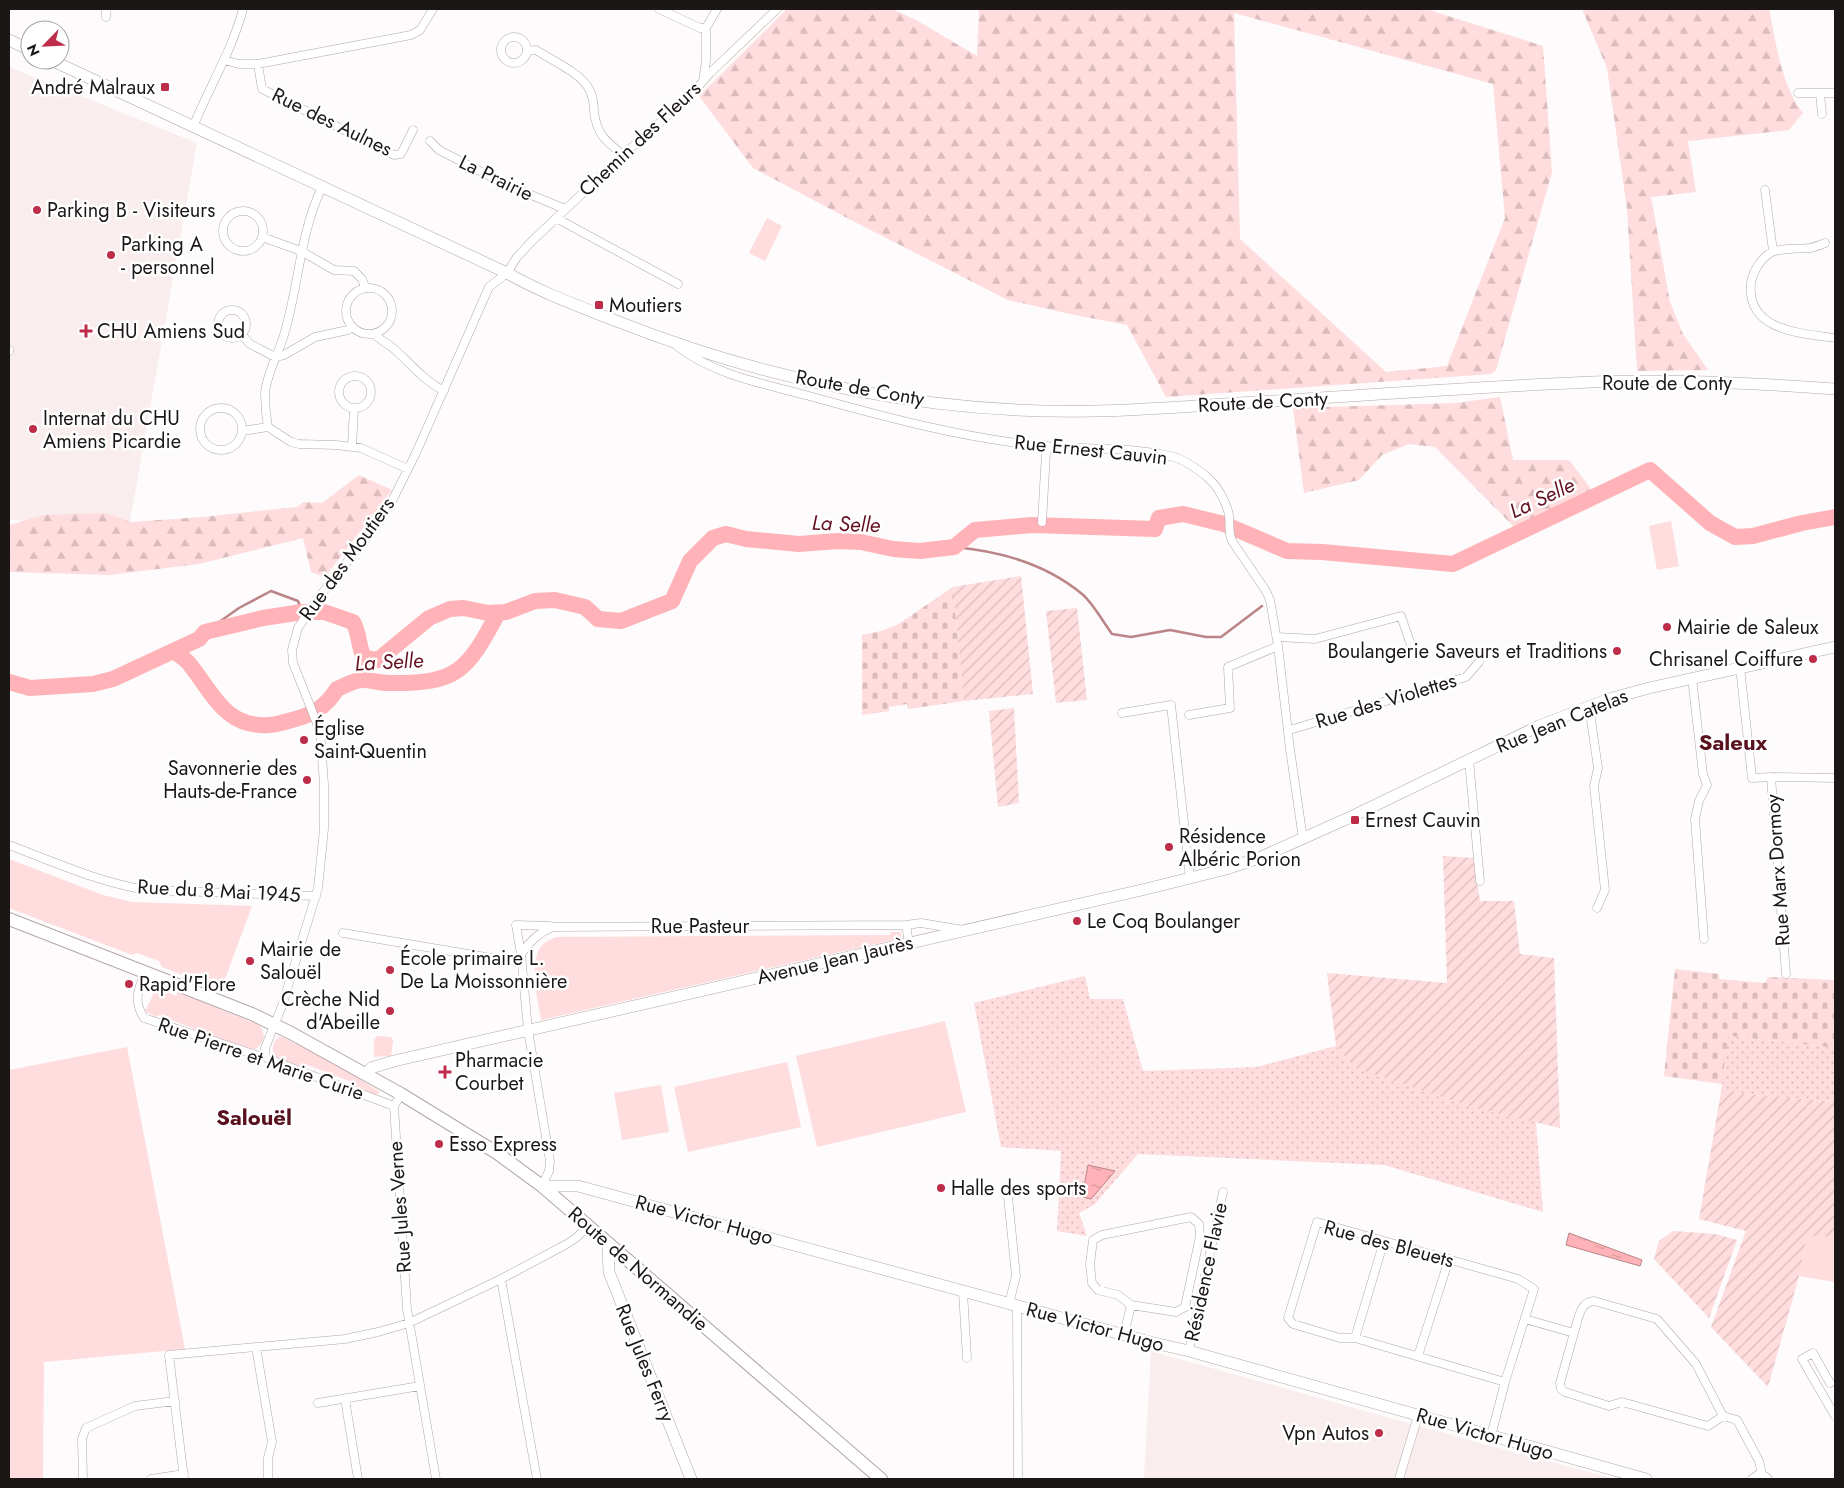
<svg xmlns="http://www.w3.org/2000/svg" width="1844" height="1488" font-family="Jost,sans-serif">
<defs>
<pattern id="forest-firs" width="22" height="20" patternUnits="userSpaceOnUse" patternTransform="scale(1.25)"><rect width="22" height="20" fill="#ffdcdd"/><path d="M5 1l3.5 6h-7zM16 11l3.5 6h-7z" fill="#dabcbd"/></pattern>
<pattern id="cemetery-stones" width="16" height="16" patternUnits="userSpaceOnUse" patternTransform="scale(1.25)"><rect width="16" height="16" fill="#ffdcdd"/><path d="M2 7V4a2 2 0 0 1 4 0v3zM10 15v-3a2 2 0 0 1 4 0v3z" fill="#dabcbd"/></pattern>
<pattern id="park-dots" width="8" height="8" patternUnits="userSpaceOnUse" patternTransform="scale(1.25)"><rect width="8" height="8" fill="#ffdcdd"/><path d="M2 2h.1M6 6h.1" fill="none" stroke="#dabcbd" stroke-width="1.8" stroke-linecap="round"/></pattern>
<pattern id="garden-furrows" width="10" height="10" patternUnits="userSpaceOnUse" patternTransform="scale(1.25)"><rect width="10" height="10" fill="#ffdcdd"/><path d="M-1 1l2-2M0 10L10 0M9 11l2-2" fill="none" stroke="#dabcbd"/></pattern>
<pattern id="water-ripples" width="26" height="14" patternUnits="userSpaceOnUse" patternTransform="scale(1.25)"><rect width="26" height="14" fill="#ffb2b7"/><path d="M2 4q2-2 4 0t4 0M15 11q2-2 4 0t4 0" fill="none" stroke="#da989d"/></pattern>
</defs>
<rect width="100%" height="100%" fill="#fdfbfb"/>
<path fill="#f9eded" d="M9,67L197,143L130,521L9,520Z
M1151,1351L1483,1444L1615,1479H1144Z"/>
<path fill="#ffdcdd" d="M767,218L782,226L765,261L749,253Z
M1671,521L1679,566L1657,570L1649,526Z
M9,859L103,895L132,902L252,906L221,990L162,967L159,961L137,953L132,955L9,908Z
M891,932H901L902,938L541,1020C538,1001 529,964 540,948C544,942 550,940 556,937L890,935Z
M157,987L176,996L178,992L259,1025C267,1035 264,1041 256,1049H247L158,1015L156,1017L145,1011Z
M945,1021L966,1112L817,1147L796,1056Z
M377,1036L391,1037L393,1040L391,1056L374,1057V1040Z
M279,1037H282L334,1063L380,1092L376,1095L356,1087L357,1084L305,1064L301,1066C291,1064 271,1062 273,1048C274,1043 275,1040 279,1037Z
M127,1047L185,1349L44,1362L43,1479H9V1070Z
M787,1062L801,1127L688,1152L674,1087Z
M661,1085L669,1132L622,1140L614,1093Z
M1807,1235L1835,1237V1282L1799,1276Z"/>
<path fill="url(#forest-firs)" fill-rule="evenodd" d="M787,9H892L916,20L977,56L979,9H1426L1543,46L1552,172L1496,370L1491,374L1166,397L1127,325L1070,314L1008,300L849,219L753,168L699,96ZM1234,13L1493,84L1505,218L1447,366L1386,372L1240,239Z
M1582,9H1769C1776,43 1781,85 1803,113L1789,130L1688,141L1696,192L1651,197L1670,302L1683,334L1708,370L1637,371L1627,209L1607,68Z
M1500,397L1513,460H1569L1594,493L1516,529L1435,447L1409,444L1382,455L1359,480L1304,493L1293,408L1456,403Z
M359,475L392,490L325,577L311,572L303,538L199,564L109,575L9,572V525L44,515L105,513L131,522L203,517L297,507L304,502L322,503Z"/>
<path fill="url(#cemetery-stones)" d="M953,587L964,701L908,709L907,704L889,707V711L862,715V635L881,631L897,625Z
M1675,969L1719,974V979L1765,983L1768,977L1835,980V1048L1729,1036L1722,1084L1664,1076Z"/>
<path fill="url(#park-dots)" d="M1085,976L1090,999H1123L1143,1071L1257,1067L1336,1046L1355,1068L1475,1108L1536,1122L1543,1212L1384,1165L1138,1154L1094,1205L1079,1213L1087,1236L1057,1231L1061,1151L1001,1147L974,1003Z
M1728,1036L1835,1048V1102L1721,1092Z"/>
<path fill="url(#garden-furrows)" d="M1021,576L1033,694L964,701L953,587Z
M1077,608L1087,700L1056,703L1046,611Z
M1014,708L1019,803L998,807L989,711Z
M1443,856L1473,858L1480,901H1514L1520,954L1554,958L1560,1128L1475,1108L1355,1068L1336,1046L1327,973L1447,983Z
M1721,1092L1835,1102V1237L1807,1236L1799,1276L1768,1387L1711,1327L1746,1231L1699,1219Z
M1673,1231L1715,1234L1737,1240L1709,1318L1654,1259L1659,1241Z"/>
<path fill="url(#water-ripples)" stroke="#bb8487" d="M1088,1165L1115,1171L1091,1199L1082,1197Z
M1569,1233L1642,1260L1640,1266L1566,1245Z"/>
<g fill="none" stroke-linecap="round" stroke-linejoin="round">
<path stroke="#bb8487" stroke-width="2.5" d="M954,547C999,551 1046,564 1082,594C1093,603 1103,622 1112,634L1131,637L1170,630L1206,637H1221L1262,606
M205,632L239,608L271,591L298,601L302,612"/>
<path stroke="#ffb2b7" stroke-width="16" d="M174,651C180,656 187,660 191,666C214,695 226,728 269,725C276,725 284,722 292,720C312,715 326,707 337,689C345,686 354,680 362,680C371,680 380,683 389,683C458,684 467,671 498,613
M9,682L30,688L93,684L113,679L199,639L205,632L263,618L302,612H324L353,622C360,634 358,646 364,658L378,660L429,618L450,609L464,608L488,613L506,612L535,601L555,600L585,607L598,619L621,621L672,601L690,561L713,538L726,534L746,539L799,544L838,541L861,542L893,549L920,551L954,547L975,530L1032,525L1155,529L1159,518L1183,514L1224,524L1287,551L1322,552L1453,564L1650,470L1710,523L1735,537L1753,536L1802,523L1835,517"/>
<g stroke="#b3a6a7" stroke-width="9">
<path id="street" d="M659,9L700,28H706L717,9
M106,17V9
M501 50a13 13 0 1 1 26 0a13 13 0 1 1-26 0Z
M527,51L536,50C551,60 581,73 589,89C593,96 594,104 594,112C597,135 606,141 623,155
M224,60L239,64H258L411,35L420,30L433,9
M258,64L262,89L394,155L401,154L413,130
M703,81L706,61V28
M1798,93H1835
M1820,93L1822,114
M193,127C209,87 232,51 243,9
M430,141L439,150L505,184L565,209
M322,187C299,235 299,288 283,338C277,356 267,374 265,393C265,405 266,416 268,427L291,442L299,444L336,445L361,448L408,469
M1765,190L1773,251
M223 231a20 20 0 1 1 40 0a20 20 0 1 1-40 0Z
M556,218L678,284
M262,237L301,251L334,270L354,271L362,279L365,287
M1825,243C1820,245 1815,247 1810,248C1800,249 1780,248 1772,252C1761,258 1753,271 1751,283C1746,331 1800,333 1835,338
M346 311a23 23 0 1 1 46 0a23 23 0 1 1-46 0Z
M218 324a14 14 0 1 1 28 0a14 14 0 1 1-28 0Z
M375,334C379,340 387,343 393,348C410,363 423,380 444,391
M242,335L250,344L275,357L284,355L315,337L348,330L352,327
M678,347C715,375 765,384 809,396C885,417 962,438 1042,446C1085,450 1131,446 1174,457C1185,460 1197,469 1206,476C1217,485 1226,501 1229,515C1230,524 1228,532 1232,541L1266,591L1270,600L1278,646L1290,749L1303,839
M9,350V351
M339 392a16 16 0 1 1 32 0a16 16 0 1 1-32 0Z
M200 429a21 21 0 1 1 42 0a21 21 0 1 1-42 0Z
M242,431L268,427
M352,446L354,408
M1042,522L1046,453L1048,446
M1277,637L1315,639L1401,616L1411,645
M1740,667L1752,778L1771,777L1786,974
M1692,678L1703,774L1707,785L1699,801L1695,819L1704,939
M1589,706L1598,768L1594,786L1605,890L1597,908
M1122,713L1171,705L1190,878
M1189,715L1230,708L1228,667L1278,646
M1288,729H1293L1466,677L1479,662
M1469,760L1480,881
M1771,777L1835,778
M9,845C54,862 100,883 147,890L316,896
M906,925L909,943
M343,933L521,963
M521,954L516,925L550,926
M145,972C138,990 133,1001 144,1018L259,1056L265,1055L268,1059L394,1106
M265,1055V1048L282,1006L318,888L324,829V784L320,731L293,663L292,650L298,628L315,602L376,526L390,505L416,453L489,287L507,273L517,257L532,241L623,155L692,94L710,73L777,9
M401,1094L394,1106L407,1309L436,1479
M542,1186L549,1171L550,1161L528,1030L521,954C529,942 538,933 552,927L906,925L921,923L963,930
M1007,1187L1016,1276L1009,1304
M1191,1217L1199,1224L1200,1236L1185,1307L1176,1312L1131,1305L1118,1295L1098,1290L1092,1283L1090,1264L1093,1240L1102,1235Z
M501,1279L537,1479
M963,1292L967,1358
M1017,1306L1018,1479
M1525,1319L1574,1333C1578,1321 1579,1302 1594,1301L1657,1319L1696,1364L1723,1416L1708,1426L1622,1402L1609,1406L1565,1392L1561,1389L1560,1383L1574,1333
M1124,1335L1131,1305
M1355,1338L1384,1241
M256,1347L272,1442L268,1458V1479
M1189,1351L1223,1192
M1418,1356L1449,1259
M1830,1383L1813,1353L1802,1359L1835,1416
M345,1399L358,1479
M318,1403L420,1386
M1723,1416L1737,1420L1759,1461L1762,1474
M1491,1436L1505,1382L1534,1289L1518,1279L1317,1222L1288,1318L1293,1324L1340,1338H1355L1505,1382
M83,1479L82,1439L86,1428L135,1406L175,1401
M151,1479L184,1474
M184,1479L169,1355L345,1339L378,1332L409,1323L501,1279L565,1245L576,1238L588,1226
M1399,1479L1418,1416
M1752,1479L1759,1474L1765,1476L1768,1479"/>
</g>
<g stroke="#b3a6a7" stroke-width="12">
<path id="secondary" d="M9,40L30,50
M51,60L507,273C542,293 581,307 619,322C769,381 934,415 1096,411C1144,410 1191,406 1239,403C1356,396 1473,387 1591,382C1672,379 1754,383 1835,389
M367,1074L371,1068L394,1061L1146,889L1226,869L1259,858L1353,816L1539,726L1609,699L1649,688L1835,647
M542,1186H578L1150,1342L1189,1351L1646,1479
M608,1244L609,1272L691,1479"/>
</g>
<g stroke="#b3a6a7" stroke-width="14">
<path id="primary" d="M9,919L252,1014L291,1033L401,1094L497,1153L542,1186L881,1479"/>
</g>
<use href="#street" stroke="#fff" stroke-width="8"/>
<use href="#secondary" stroke="#fff" stroke-width="11"/>
<use href="#primary" stroke="#fff" stroke-width="12"/>
</g>
<g fill="#bd2c49" stroke="#fff" stroke-width="2">
<rect x="160" y="82" width="10" height="10" rx="2.5"/>
<circle cx="37" cy="210" r="5"/>
<circle cx="111" cy="255" r="5"/>
<rect x="594" y="300" width="10" height="10" rx="2.5"/>
<path d="M83.5 323.5h5v5h5v5h-5v5h-5v-5h-5v-5h5z"/>
<circle cx="33" cy="429" r="5"/>
<circle cx="1667" cy="627" r="5"/>
<circle cx="1617" cy="651" r="5"/>
<circle cx="1813" cy="659" r="5"/>
<circle cx="304" cy="740" r="5"/>
<circle cx="307" cy="780" r="5"/>
<rect x="1350" y="815" width="10" height="10" rx="2.5"/>
<circle cx="1169" cy="847" r="5"/>
<circle cx="1077" cy="921" r="5"/>
<circle cx="250" cy="961" r="5"/>
<circle cx="390" cy="970" r="5"/>
<circle cx="129" cy="984" r="5"/>
<circle cx="390" cy="1011" r="5"/>
<path d="M442.5 1064.5h5v5h5v5h-5v5h-5v-5h-5v-5h5z"/>
<circle cx="439" cy="1144" r="5"/>
<circle cx="941" cy="1188" r="5"/>
<circle cx="1379" cy="1433" r="5"/>
</g>
<g text-anchor="middle" dominant-baseline="central" stroke-width="5" stroke-linejoin="round" paint-order="stroke">
<g font-size="20" fill="#1c1717" stroke="#fff" text-anchor="start">
<text x="155" y="87" text-anchor="end">André Malraux</text>
<text x="47" y="210">Parking B - Visiteurs</text>
<text x="121" y="244">Parking A<tspan x="121" dy="23">- personnel</tspan></text>
<text x="609" y="305">Moutiers</text>
<text x="97" y="331">CHU Amiens Sud</text>
<text x="43" y="418">Internat du CHU<tspan x="43" dy="23">Amiens Picardie</tspan></text>
<text x="1677" y="627">Mairie de Saleux</text>
<text x="1607" y="651" text-anchor="end">Boulangerie Saveurs et Traditions</text>
<text x="1803" y="659" text-anchor="end">Chrisanel Coiffure</text>
<text x="314" y="728">Église<tspan x="314" dy="23">Saint-Quentin</tspan></text>
<text x="297" y="768" text-anchor="end">Savonnerie des<tspan x="297" dy="23">Hauts-de-France</tspan></text>
<text x="1365" y="820">Ernest Cauvin</text>
<text x="1179" y="836">Résidence<tspan x="1179" dy="23">Albéric Porion</tspan></text>
<text x="1087" y="921">Le Coq Boulanger</text>
<text x="260" y="949">Mairie de<tspan x="260" dy="23">Salouël</tspan></text>
<text x="400" y="958">École primaire L.<tspan x="400" dy="23">De La Moissonnière</tspan></text>
<text x="139" y="984">Rapid'Flore</text>
<text x="380" y="999" text-anchor="end">Crèche Nid<tspan x="380" dy="23">d'Abeille</tspan></text>
<text x="455" y="1060">Pharmacie<tspan x="455" dy="23">Courbet</tspan></text>
<text x="449" y="1144">Esso Express</text>
<text x="951" y="1188">Halle des sports</text>
<text x="1369" y="1433" text-anchor="end">Vpn Autos</text>
</g>
<g font-size="20" fill="#1c1717" stroke="#fff">
<text transform="translate(332 122) rotate(26)">Rue des Aulnes</text>
<text transform="translate(640 139) rotate(-43)">Chemin des Fleurs</text>
<text transform="translate(496 178) rotate(26)">La Prairie</text>
<text x="1667" y="383">Route de Conty</text>
<text transform="translate(860 388) rotate(10)">Route de Conty</text>
<text transform="translate(1263 402) rotate(-3)">Route de Conty</text>
<text transform="translate(1091 450) rotate(6)">Rue Ernest Cauvin</text>
<text transform="translate(347 559) rotate(-54)">Rue des Moutiers</text>
<text transform="translate(1386 701) rotate(-17)">Rue des Violettes</text>
<text transform="translate(1562 721) rotate(-22)">Rue Jean Catelas</text>
<text transform="translate(1778 870) rotate(-94)">Rue Marx Dormoy</text>
<text transform="translate(219 891) rotate(3)">Rue du 8 Mai 1945</text>
<text x="700" y="926">Rue Pasteur</text>
<text transform="translate(835 960) rotate(-13)">Avenue Jean Jaurès</text>
<text transform="translate(261 1059) rotate(19)">Rue Pierre et Marie Curie</text>
<text transform="translate(400 1207) rotate(-94)">Rue Jules Verne</text>
<text transform="translate(704 1220) rotate(15)">Rue Victor Hugo</text>
<text transform="translate(1389 1244) rotate(15)">Rue des Bleuets</text>
<text transform="translate(638 1269) rotate(41)">Route de Normandie</text>
<text transform="translate(1206 1272) rotate(-78)">Résidence Flavie</text>
<text transform="translate(1095 1327) rotate(15)">Rue Victor Hugo</text>
<text transform="translate(645 1363) rotate(68)">Rue Jules Ferry</text>
<text transform="translate(1485 1434) rotate(16)">Rue Victor Hugo</text>
</g>
<g font-size="21" font-style="italic" fill="#631121" stroke="#fff">
<text transform="translate(1542 498) rotate(-25)">La Selle</text>
<text transform="translate(846 524) rotate(2)">La Selle</text>
<text transform="translate(389 662) rotate(-3)">La Selle</text>
</g>
<g font-size="22" font-weight="bold" fill="#57121e" stroke="#fff">
<text x="1733" y="742">Saleux</text>
<text x="254" y="1117">Salouël</text>
</g>
</g>
<rect width="1844" height="1488" fill="none" stroke="#1c1717" stroke-width="20"/>
<g transform="translate(45 45) rotate(246)"><circle r="24" fill="#ffffff" stroke="#a4a2a2"/>
<path d="M0-4L9 19L0 12L-9 19Z" fill="#bd2c49"/>
<text y="-8" font-size="14" font-weight="bold" text-anchor="middle" fill="#1c1717">N</text>
</g>
</svg>
